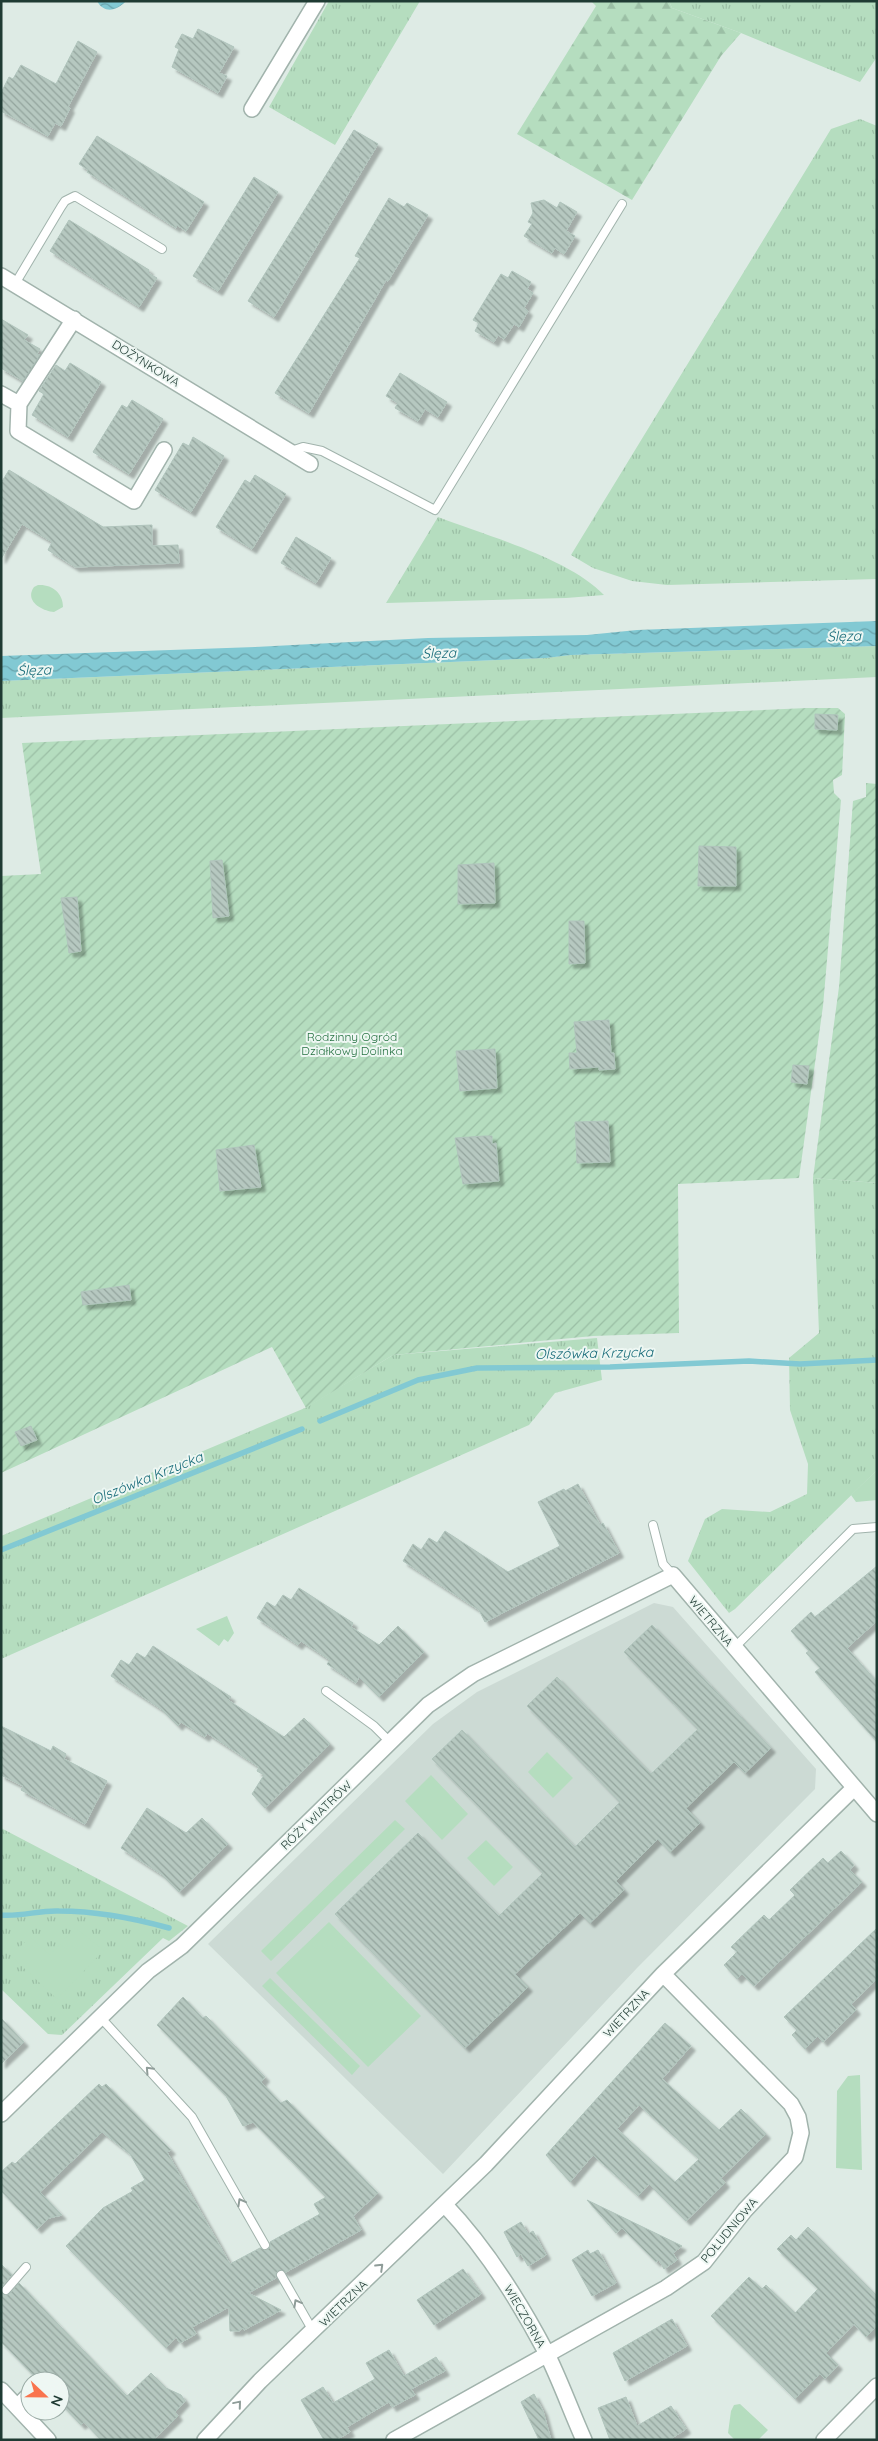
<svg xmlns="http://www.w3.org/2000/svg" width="878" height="2441" font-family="Quicksand,sans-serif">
<defs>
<pattern id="grass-tufts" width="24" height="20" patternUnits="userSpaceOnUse" patternTransform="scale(1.25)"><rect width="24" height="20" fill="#b5ddbf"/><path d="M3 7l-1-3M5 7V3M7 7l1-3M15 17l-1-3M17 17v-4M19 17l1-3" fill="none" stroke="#9bbfa5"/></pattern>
<pattern id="forest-firs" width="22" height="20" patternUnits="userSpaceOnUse" patternTransform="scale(1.25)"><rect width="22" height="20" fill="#b5ddbf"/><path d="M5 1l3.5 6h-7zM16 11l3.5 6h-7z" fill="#9bbfa5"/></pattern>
<pattern id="garden-furrows" width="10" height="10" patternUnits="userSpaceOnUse" patternTransform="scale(1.25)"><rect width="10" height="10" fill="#b5ddbf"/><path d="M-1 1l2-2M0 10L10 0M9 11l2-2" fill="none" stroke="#9bbfa5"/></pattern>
<pattern id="water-waves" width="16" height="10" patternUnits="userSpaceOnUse" patternTransform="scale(1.25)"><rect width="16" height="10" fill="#82c9d3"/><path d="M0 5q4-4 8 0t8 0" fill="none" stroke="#6aa4ac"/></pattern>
<pattern id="building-back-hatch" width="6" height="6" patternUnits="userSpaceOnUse" patternTransform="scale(1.25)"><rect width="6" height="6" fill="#b6c8c0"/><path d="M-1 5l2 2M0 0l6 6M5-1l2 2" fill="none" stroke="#93a49d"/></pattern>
<filter id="shadow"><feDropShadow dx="4.5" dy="4.5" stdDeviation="1" flood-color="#0004"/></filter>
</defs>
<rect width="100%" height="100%" fill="#deebe5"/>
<path fill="#ccdad4" d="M654,1603L673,1607L816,1769L815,1789L637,1968L443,2174L208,1944L433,1724L477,1692Z"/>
<path fill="url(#grass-tufts)" d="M329,1H420L335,145L269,107Z
M669,1H877V57L860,82L741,33L672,8Z
M860,119L877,126V579L667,585L632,581L593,568L571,555L831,129Z
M438,517C487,536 569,558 604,595L566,598L386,603Z
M877,646V677L1,718V681L546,658L571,655Z
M813,1178L877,1183V1470L735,1609L729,1613L688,1561L705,1519L722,1509L770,1512L807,1494L808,1464L790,1410L789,1358L819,1333Z
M597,1338L602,1380L555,1393L529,1425L1,1659V1536L305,1408L393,1355Z
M1,1828L188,1926L169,1941L163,1938L62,2035L48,2034L1,1989Z"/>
<path fill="url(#forest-firs)" d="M591,1H669L672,8L741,33L721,56L632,200L517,134L596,6Z"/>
<path fill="#b5ddbf" d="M38,585C52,584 63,593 63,607L54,612C42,611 24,601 34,587Z
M877,1470V1500L856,1502L851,1495Z
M227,1616L234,1633L228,1642L224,1639L219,1646L196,1629Z
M547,1752L573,1778L553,1798L528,1772Z
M431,1775L468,1814L442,1840L405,1801Z
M395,1820L405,1829L271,1961L261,1951Z
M486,1840L513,1867L494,1886L467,1858Z
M329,1922L421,2016L368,2067L276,1973Z
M75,1928L104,1950L57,1999L11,1956L30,1937L50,1955Z
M270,1978L360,2066L352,2075L262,1986Z
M860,2075L862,2170L836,2168L837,2091L848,2076Z
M740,2404L768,2430L758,2440H735L728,2433L731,2411L734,2405Z"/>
<path fill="url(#garden-furrows)" d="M807,708H838L845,714L842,775L833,780L834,793L841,800L823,1006L799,1178L678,1184L679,1333L593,1336L393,1355L306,1408L272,1347L1,1473V876L41,874L22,743Z
M866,783L877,784V1183L813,1178L839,987L853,801L866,797Z"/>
<path fill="url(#water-waves)" d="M97,1H126C117,11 104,14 97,1Z
M877,621V646L571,655L546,658L1,681V656L255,647L428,638L587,635L637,630Z"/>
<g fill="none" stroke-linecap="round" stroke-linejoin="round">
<path stroke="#82c9d3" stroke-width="5.5" d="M320,1421L418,1380L477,1368L610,1367L749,1361L800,1364L877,1360
M1,1550L302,1429
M1,1915C20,1917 40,1910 59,1911C96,1911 133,1918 169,1928"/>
</g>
<path fill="url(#building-back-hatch)" stroke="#b0c4bc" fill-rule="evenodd" filter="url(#shadow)" d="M198,29L234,47L219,73L227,76L218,93L172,67L179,49L175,47L182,34L193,39Z
M78,41L97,52L68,107L70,108L61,126L55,123L48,136L1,111V93L9,77L13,79L21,65L56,84Z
M354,130L378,144L274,317L248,301Z
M97,136L204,202L186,231L177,225L176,228L87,172L88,170L79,164Z
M254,177L278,192L218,291L193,276Z
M389,198L404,207L407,203L428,215L388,281L386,280L309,413L275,393L360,258L355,256Z
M544,200L557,208L560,202L577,212L566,231L575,236L564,254L555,248L552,253L524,236L532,224L528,222L533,213L531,203Z
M69,220L149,270L148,273L157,278L139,307L50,251Z
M512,271L531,282L527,289L533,293L524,308L528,311L519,327L514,324L504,339L498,335L494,342L475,331L479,323L473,320L501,274L508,278Z
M1,319L28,335L24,340L40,349L37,354L40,355L23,381L1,368Z
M70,363L101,382L68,437L32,415L44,394L39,391L56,365L65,371Z
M400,373L447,402L438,417L425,409L418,421L395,408L398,403L386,396Z
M132,400L163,419L129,474L93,452L122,405L127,408Z
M193,437L224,456L191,512L155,490L183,443L189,446Z
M9,470L103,527L152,525V546L178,545L179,563L75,567L48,550L52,542L22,524L1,559V483Z
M255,475L286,494L252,549L216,527L245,480L250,483Z
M296,537L331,558L316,583L281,563Z
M815,714L838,715L837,730L815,729Z
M699,846L736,847V886H698Z
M222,860L229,916L213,918L210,861Z
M494,863L495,903L458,904V865Z
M77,897L81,951L69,953L61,898Z
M569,921H584L585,963L569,964Z
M609,1020L611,1053H614L615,1069L599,1070V1067L570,1069L569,1053H577L574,1022Z
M495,1049L497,1088L460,1091L456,1051Z
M793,1065L809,1066L807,1084L791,1082Z
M608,1121L610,1162L577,1163L575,1122Z
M484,1136H492V1144L496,1143L499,1181L463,1184L455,1138Z
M254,1145L261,1187L220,1191L216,1150Z
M129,1285L131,1300L83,1305L81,1292Z
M31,1426L37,1440L21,1446L15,1432Z
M578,1484L600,1525L603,1523L619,1553L485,1622L479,1610L403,1561L413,1544L421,1550L429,1538L437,1543L445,1531L508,1572L560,1546L538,1502L564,1489L565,1491Z
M877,1566V1621L847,1648L877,1682V1742L815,1672L820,1668L806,1653L809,1651L791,1631L811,1612L815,1617Z
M299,1588L353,1623L351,1627L379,1645L398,1626L424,1652L379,1697L359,1677L356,1683L327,1664L330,1660L301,1641L298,1645L257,1618L267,1602L275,1607L283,1595L291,1600Z
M652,1625L771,1748L745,1773L734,1762L686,1808L700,1823L670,1852L658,1839L616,1881L624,1890L590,1923L580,1913L515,1974L528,1987L465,2048L335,1914L418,1833L499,1916L543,1873L432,1759L462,1730L575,1847L620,1802L527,1706L557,1677L651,1774L698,1729L624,1652Z
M153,1646L231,1697L228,1700L284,1737L304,1718L330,1744L265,1808L252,1794L264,1775L257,1771L259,1767L207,1733L205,1737L181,1722L178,1726L161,1709L111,1676L121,1660L129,1665L137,1653L145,1658Z
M1,1726L51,1751L53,1746L66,1754L64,1759L107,1781L85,1824L21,1790L23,1786L1,1775Z
M147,1808L186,1833L202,1818L228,1844L179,1892L161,1874L121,1848Z
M841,1851L854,1865L850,1870L862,1882L754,1986L742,1974L737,1979L724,1965L737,1952L731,1947L764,1915L769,1920L795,1895L790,1890L823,1858L828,1863Z
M877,1928V1979L851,2004L856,2010L823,2042L818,2036L805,2049L792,2035L797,2030L784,2017Z
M183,1997L203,2018L206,2016L265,2077L261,2082L281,2103L287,2100L378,2193L353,2216L361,2230L286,2272L279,2270L276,2273V2278L248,2293L281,2310L244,2330L243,2328L239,2331H230L229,2307L192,2327L196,2334L180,2343L176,2337L166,2348L66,2246L103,2208L133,2191L131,2188L145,2180L130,2154L102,2132L40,2192L62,2215L49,2218L37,2229L1,2191V2172L12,2162L15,2164L99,2084L102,2087L106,2084L171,2150L167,2152L230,2264L260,2248L267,2250L270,2247V2242L320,2214L314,2204L326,2197L253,2122L243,2126L226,2096L157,2025Z
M1,2018L24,2042L1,2064Z
M665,2023L691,2046L662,2079L719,2130L741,2109L766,2134L721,2178L725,2183L686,2221L649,2184L638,2196L593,2155L570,2182L546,2155ZM639,2105L699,2159L675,2182L617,2129Z
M587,2200L682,2246L673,2253L677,2260L664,2269L659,2260L656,2262L622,2228L616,2233Z
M521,2222L528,2234L533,2231L546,2255L528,2266L521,2254L517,2257L504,2232Z
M808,2227L877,2296V2326L866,2337L854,2324L826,2353L838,2365L825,2379L820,2374L795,2399L711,2316L749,2277L762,2289L766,2285L795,2313L818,2289L777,2249L791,2235L796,2240Z
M588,2250L590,2254L598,2250L616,2283L592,2296L572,2260Z
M1,2264L12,2275L1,2287Z
M463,2269L481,2294L434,2325L417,2300Z
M19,2283L127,2396L151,2373L166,2388L181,2395L185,2401L175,2412L178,2416L153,2440H101L84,2422L81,2425L60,2403V2381H39L1,2342V2293L8,2295Z
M672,2319L687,2346L625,2381L613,2353Z
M389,2350L404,2376L436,2357L445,2371L411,2389L415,2395L392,2407L389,2402L347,2427L350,2432L336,2440H324L301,2400L323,2387L333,2403L375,2379L366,2363Z
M534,2394L543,2411L551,2440H539L521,2402Z
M626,2397L637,2426L671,2406L686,2429L669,2440H610L598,2408Z"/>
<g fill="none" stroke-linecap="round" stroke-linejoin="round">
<g stroke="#a1b3ac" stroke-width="10">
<path id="service" d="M15,284L61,207L65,201L75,196L162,249
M291,451L303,447L322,451L435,510L622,204
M653,1525L663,1564L673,1575
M734,1648L853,1529L877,1527
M326,1691L374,1726L390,1742
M101,2018L192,2117L265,2245
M281,2275L313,2331
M6,2290L26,2267"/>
</g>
<g stroke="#a1b3ac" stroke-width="18">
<path id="minor" d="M252,109L317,1
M1,276L310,464
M74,319L19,404L18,431L134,501L164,450
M1,394L19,404
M1,2114L148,1971L182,1946L428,1705L473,1674L673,1575L877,1814
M445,2205C486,2248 518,2299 546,2352C560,2380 571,2411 584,2440
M1,2390L48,2440
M17,2407L30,2394
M205,2440L260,2381L486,2164L663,1974L854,1788
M394,2440L666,2288L704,2262L745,2210L795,2157L801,2133L798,2117L791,2104L663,1974
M824,2440L877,2386"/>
</g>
<use href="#service" stroke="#fff" stroke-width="8"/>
<use href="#minor" stroke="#fff" stroke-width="15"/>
</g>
<defs><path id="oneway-chevron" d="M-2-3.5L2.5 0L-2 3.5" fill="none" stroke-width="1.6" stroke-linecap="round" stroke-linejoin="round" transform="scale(1.25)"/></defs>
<g stroke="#8f9d99">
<use href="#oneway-chevron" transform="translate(149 2070) rotate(-133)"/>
<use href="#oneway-chevron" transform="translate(241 2202) rotate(-119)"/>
<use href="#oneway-chevron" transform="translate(380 2267) rotate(-44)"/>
<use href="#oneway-chevron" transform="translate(297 2303) rotate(-119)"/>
<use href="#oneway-chevron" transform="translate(238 2404) rotate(-50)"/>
</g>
<g text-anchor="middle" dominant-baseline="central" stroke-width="4" stroke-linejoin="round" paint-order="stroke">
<g font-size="12" fill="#1f3b33" stroke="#eef7f3">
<text transform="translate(146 363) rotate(32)">DOŻYNKOWA</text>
<text transform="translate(711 1621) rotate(50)">WIETRZNA</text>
<text transform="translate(316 1815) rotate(-44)">RÓŻY WIATRÓW</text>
<text transform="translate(626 2013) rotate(-47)">WIETRZNA</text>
<text transform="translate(729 2230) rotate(-50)">POŁUDNIOWA</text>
<text transform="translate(343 2303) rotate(-44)">WIETRZNA</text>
<text transform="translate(525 2316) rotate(60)">WIECZORNA</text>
</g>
<g font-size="12" fill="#277343" stroke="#eef7f3">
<text x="352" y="1036">Rodzinny Ogród<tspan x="352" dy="14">Działkowy Dolinka</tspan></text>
</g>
<g font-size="14" font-style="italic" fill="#176b79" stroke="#eef7f3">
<text transform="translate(844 636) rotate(-2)">Ślęza</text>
<text transform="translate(439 653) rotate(-2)">Ślęza</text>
<text transform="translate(34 670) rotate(-2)">Ślęza</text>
<text transform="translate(594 1353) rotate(-1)">Olszówka Krzycka</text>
<text transform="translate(147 1478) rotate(-22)">Olszówka Krzycka</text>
</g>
</g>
<rect width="878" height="2441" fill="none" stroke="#1f3b33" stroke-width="5"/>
<g transform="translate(45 2396) rotate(112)"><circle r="24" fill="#eef7f3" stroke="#9baca6"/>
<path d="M0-4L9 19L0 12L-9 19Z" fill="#f9744e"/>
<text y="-8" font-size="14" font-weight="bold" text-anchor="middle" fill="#1f3b33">N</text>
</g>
</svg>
